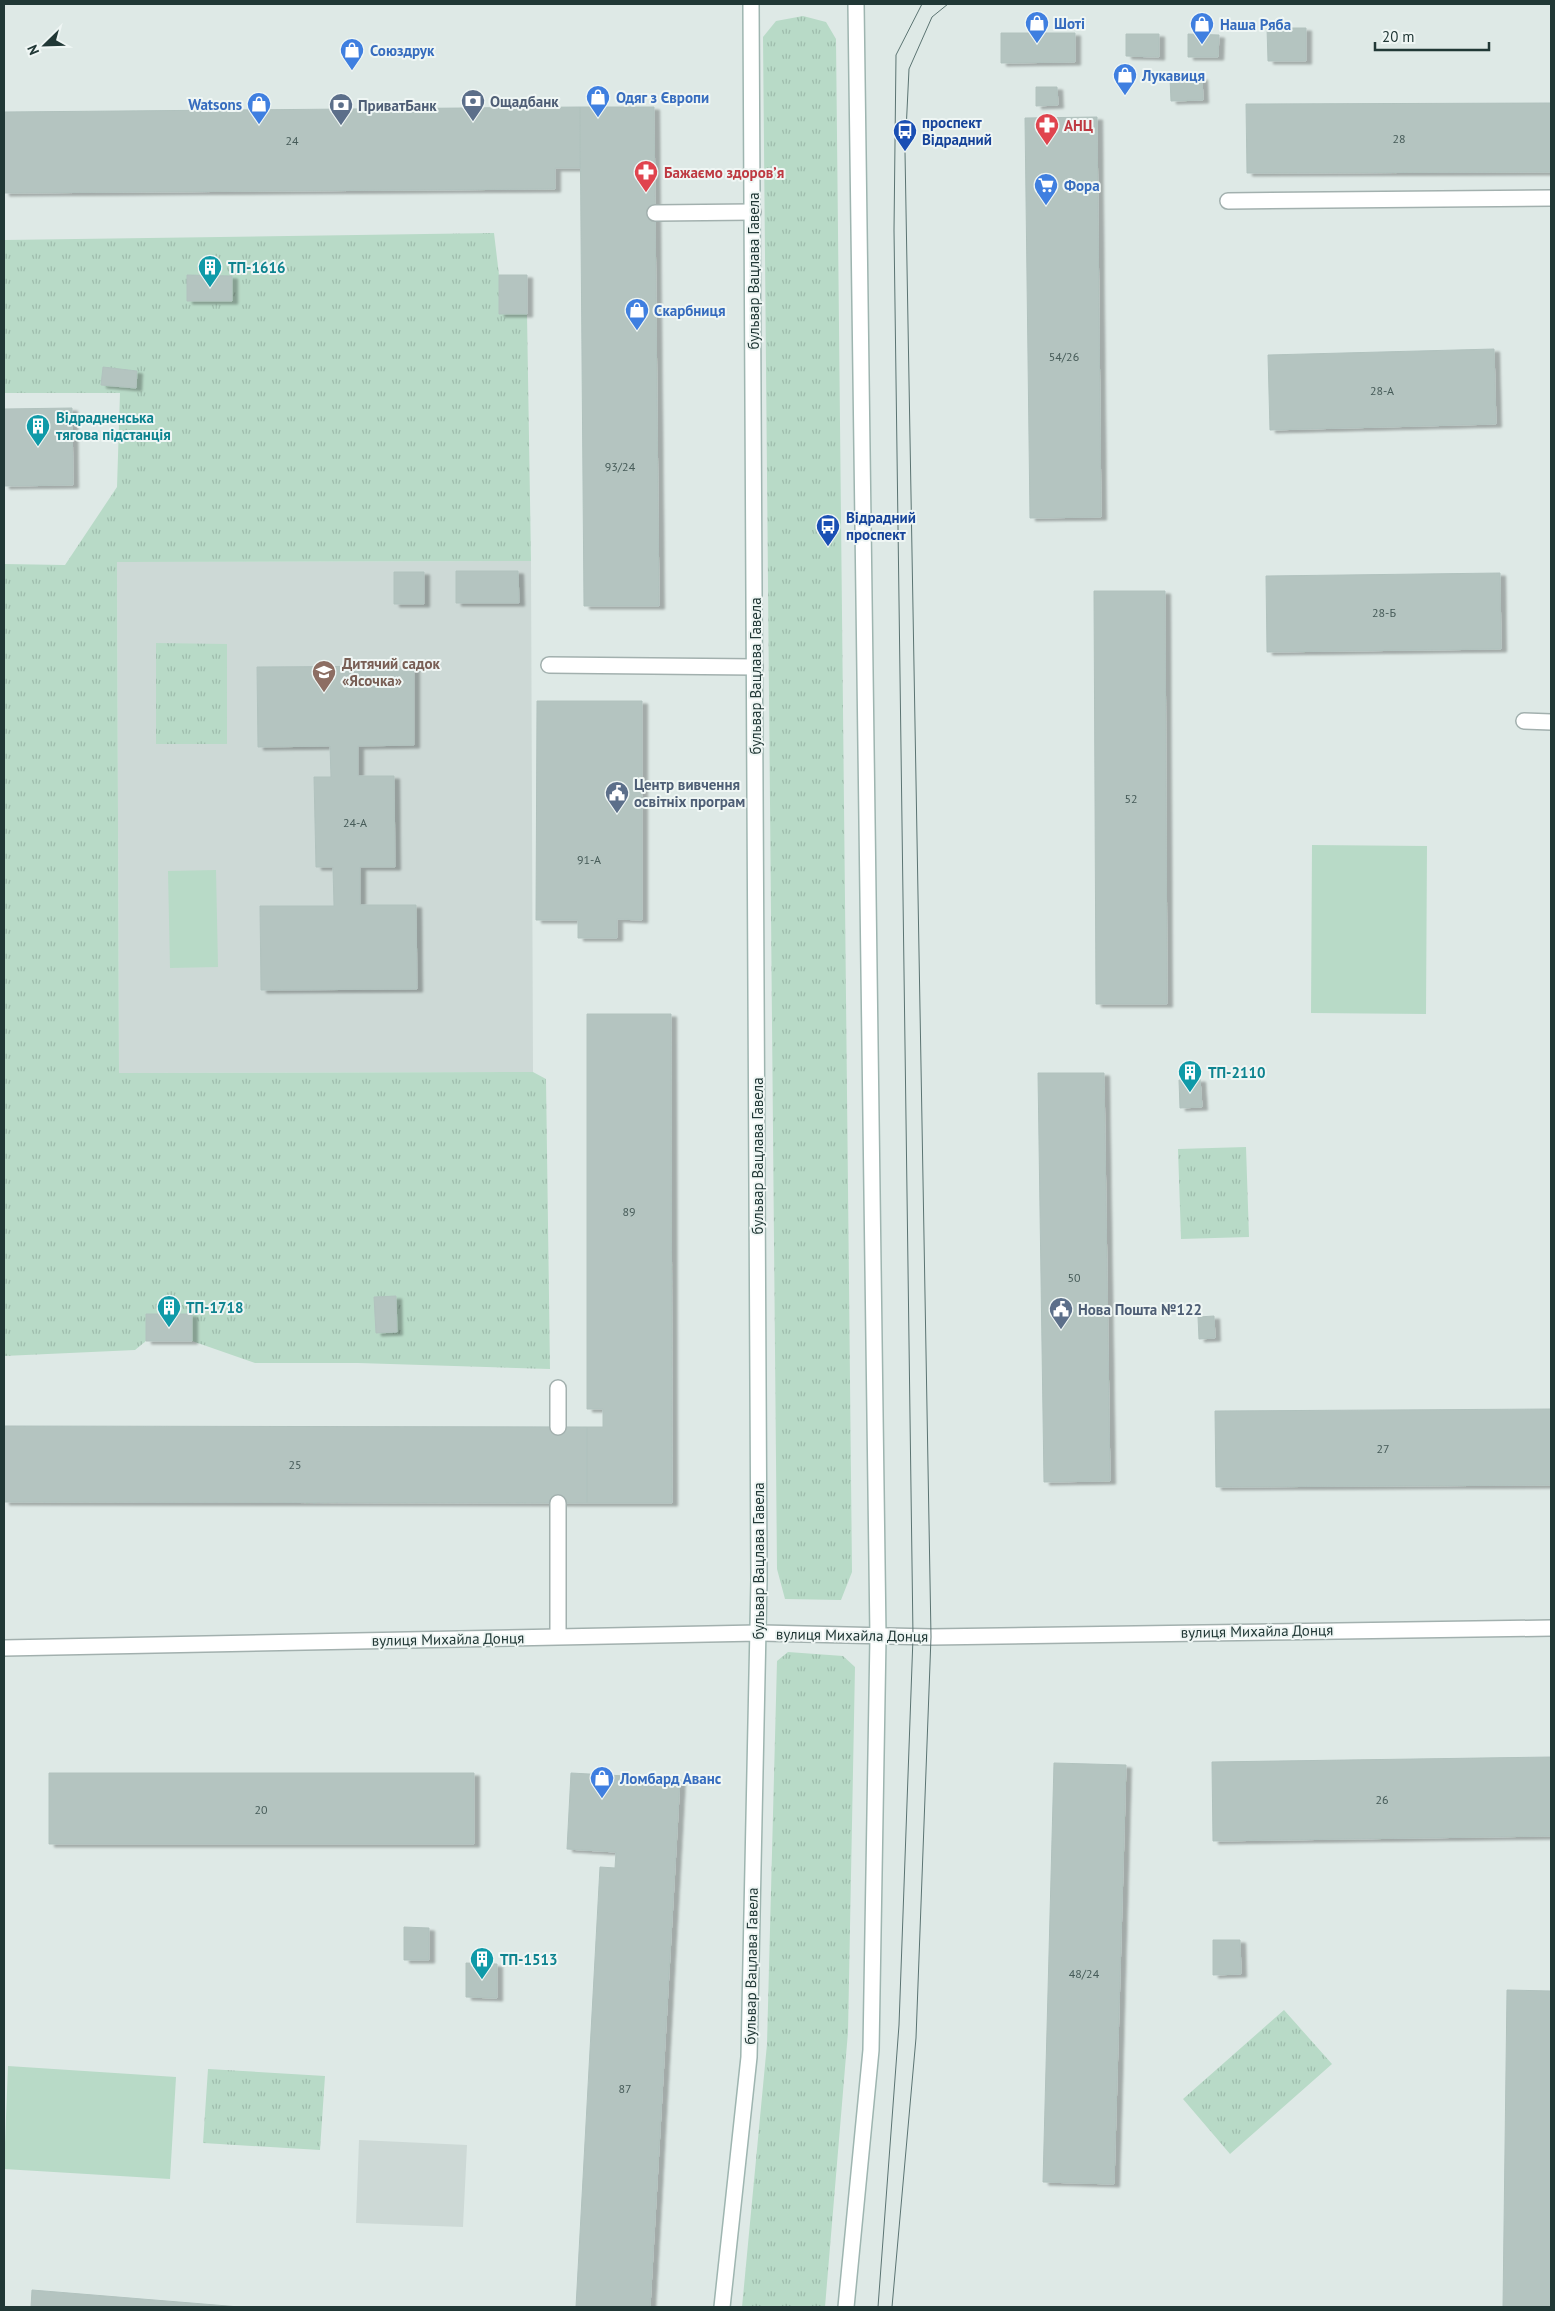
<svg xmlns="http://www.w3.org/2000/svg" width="1555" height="2311" font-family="'PT Sans',sans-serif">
<defs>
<pattern id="grass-tufts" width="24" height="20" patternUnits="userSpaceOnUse" patternTransform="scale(1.25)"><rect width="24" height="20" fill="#b8dac7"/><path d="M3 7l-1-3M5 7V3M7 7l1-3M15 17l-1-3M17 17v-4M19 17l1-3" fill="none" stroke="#9ebcac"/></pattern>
<filter id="shadow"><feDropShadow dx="5.5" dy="3" stdDeviation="1" flood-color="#0004"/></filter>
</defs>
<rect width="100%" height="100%" fill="#dee9e6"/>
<path fill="#cdd9d6" d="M531,561L533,1072L119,1073L117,562Z
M359,2140L467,2145L463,2227L356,2223Z"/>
<path fill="url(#grass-tufts)" d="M803,16L826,22L836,39L852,1572L841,1600L785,1599L777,1569L763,37L776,21Z
M494,233L499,275V314H527L531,561L117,562L119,1073L533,1072L546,1079L550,1369L358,1363H255L192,1341V1315L146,1341L135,1350L4,1356V564L65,565L117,487L120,393H4V240Z
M156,643L227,644V744H156Z
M1246,1147L1249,1237L1181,1239L1178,1149Z
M788,1652L843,1656L855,1667L848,2032L825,2307H742L767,2044L777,1661Z
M1284,2010L1332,2064L1230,2154L1183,2099Z
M208,2069L325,2076L320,2150L203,2143Z"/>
<path fill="#b8dac7" d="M1312,845L1427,846L1426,1014L1311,1013Z
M216,870L218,967L170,968L168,871Z
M8,2066L176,2077L170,2179L4,2169Z"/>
<path fill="#b4c4c0" stroke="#b1c2be" filter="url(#shadow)" d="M1267,28H1306V61H1268Z
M1001,33H1075V62L1001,63Z
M1126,34H1159V57L1126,56Z
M1188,34L1219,35L1218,57H1188Z
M1202,77L1203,100L1171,101L1170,79Z
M1036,87H1057L1058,105L1036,106Z
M1551,103V172L1247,173L1246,104Z
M580,107V168H555V189L4,193V112Z
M580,107H654L659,606H584Z
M1097,117L1101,517L1030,518L1025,118Z
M187,275L232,276V301H187Z
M499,275H527V314H499Z
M1494,349L1496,424L1270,430L1268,355Z
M103,367L137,371L136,388L101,385Z
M72,408L73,485L4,486V409Z
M456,571H518L519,603H456Z
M394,572H424V604H394Z
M1500,573L1501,649L1267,652L1266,576Z
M1094,591H1165L1167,1004H1096Z
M414,666V745L358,746V776H394L395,867H360V905H416L417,989L261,990L260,906H334L333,867H316L314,777H331L330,746L258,747L257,667Z
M537,701H642V920L617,919V938H578V920H536Z
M587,1014H671L672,1503H587V1427H603V1409H587Z
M1038,1073H1104L1110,1481L1044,1482Z
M1200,1079L1202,1107L1180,1108L1179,1080Z
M396,1296L397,1332L376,1333L374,1297Z
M146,1314H192V1341H146Z
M1214,1316L1215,1338L1199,1339L1198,1317Z
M1551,1409V1485L1216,1487L1215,1411Z
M4,1426L587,1427V1503L4,1502Z
M1551,1757V1836L1213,1841L1212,1762Z
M1054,1763L1126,1765L1114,2184L1043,2182Z
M49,1773H474V1844H49Z
M571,1773L680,1779L650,2307H576L600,1867L615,1868L616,1852L567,1849Z
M404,1927L429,1928V1960H404Z
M1213,1940H1240L1241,1974L1213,1975Z
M466,1963L497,1964V1998L466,1997Z
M1507,1990L1551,1991V2307H1503Z
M32,2290L240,2307H31Z"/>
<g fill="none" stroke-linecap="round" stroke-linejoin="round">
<g stroke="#a2b0ae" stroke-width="18">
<path id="lane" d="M1228,201L1551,198
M655,213L753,212
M549,665L755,667
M1524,721L1551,722
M558,1388V1427
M558,1503V1636"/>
</g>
<g stroke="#a2b0ae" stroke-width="18">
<path id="street" d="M4,1648L758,1633L931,1637L1551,1628"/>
</g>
<g stroke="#9eb5b0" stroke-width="18">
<path id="secondary" d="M722,2307L749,2057L759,1580L751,4
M846,2307L871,2050L878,1637L856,4"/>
</g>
<use href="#lane" stroke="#fff" stroke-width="15"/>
<use href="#street" stroke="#fff" stroke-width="15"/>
<use href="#secondary" stroke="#fff" stroke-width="15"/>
<path stroke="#5b7472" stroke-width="1" d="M878,2307L899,2025L913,1637L894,230L896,55L922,4
M892,2307L916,2038L931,1637L905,152L909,69L932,17L948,4"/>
</g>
<defs>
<g id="shop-pin" transform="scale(1.25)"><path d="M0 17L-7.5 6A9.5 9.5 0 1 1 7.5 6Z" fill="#3f7fe0" stroke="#eff6f4"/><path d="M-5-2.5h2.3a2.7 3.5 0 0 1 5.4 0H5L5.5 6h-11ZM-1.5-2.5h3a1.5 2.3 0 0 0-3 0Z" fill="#fff"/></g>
<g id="bank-pin" transform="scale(1.25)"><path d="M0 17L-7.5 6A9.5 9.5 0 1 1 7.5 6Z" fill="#5c6f8a" stroke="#eff6f4"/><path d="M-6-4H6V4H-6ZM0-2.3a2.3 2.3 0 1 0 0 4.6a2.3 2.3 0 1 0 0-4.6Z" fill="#fff"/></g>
<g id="pharmacy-pin" transform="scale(1.25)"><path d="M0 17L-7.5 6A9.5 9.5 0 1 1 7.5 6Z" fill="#e0444e" stroke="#eff6f4"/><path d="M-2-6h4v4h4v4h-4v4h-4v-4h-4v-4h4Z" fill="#fff"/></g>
<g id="bus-pin" transform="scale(1.25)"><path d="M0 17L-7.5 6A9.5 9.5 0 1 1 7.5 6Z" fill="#1a4fb4" stroke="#eff6f4"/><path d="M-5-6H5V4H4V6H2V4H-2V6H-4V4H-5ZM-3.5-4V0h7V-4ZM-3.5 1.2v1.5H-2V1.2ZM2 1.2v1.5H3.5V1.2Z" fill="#fff"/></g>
<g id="supermarket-pin" transform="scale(1.25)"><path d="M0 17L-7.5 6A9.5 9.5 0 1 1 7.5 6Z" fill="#3f7fe0" stroke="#eff6f4"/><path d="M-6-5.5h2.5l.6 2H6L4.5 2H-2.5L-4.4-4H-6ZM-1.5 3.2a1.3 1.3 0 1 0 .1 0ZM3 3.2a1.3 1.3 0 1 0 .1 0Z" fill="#fff"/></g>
<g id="building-pin" transform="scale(1.25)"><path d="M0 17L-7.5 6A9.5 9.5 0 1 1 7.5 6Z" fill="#0f9aa8" stroke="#eff6f4"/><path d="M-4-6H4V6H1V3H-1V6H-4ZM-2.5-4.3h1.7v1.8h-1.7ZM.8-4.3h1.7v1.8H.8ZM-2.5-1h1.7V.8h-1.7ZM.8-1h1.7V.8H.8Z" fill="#fff"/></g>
<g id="school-pin" transform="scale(1.25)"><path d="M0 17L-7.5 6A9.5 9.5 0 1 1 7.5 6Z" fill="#8d6e63" stroke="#eff6f4"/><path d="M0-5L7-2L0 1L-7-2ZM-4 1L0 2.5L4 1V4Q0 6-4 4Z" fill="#fff"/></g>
<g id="civic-pin" transform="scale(1.25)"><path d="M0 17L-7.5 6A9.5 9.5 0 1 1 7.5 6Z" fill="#5c6f8a" stroke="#eff6f4"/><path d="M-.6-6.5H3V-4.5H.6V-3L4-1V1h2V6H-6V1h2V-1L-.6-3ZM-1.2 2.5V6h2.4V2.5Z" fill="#fff"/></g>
</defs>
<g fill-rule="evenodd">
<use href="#shop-pin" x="1037" y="23"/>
<use href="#shop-pin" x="1202" y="24"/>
<use href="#shop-pin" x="352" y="50"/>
<use href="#shop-pin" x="1125" y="75"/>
<use href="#shop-pin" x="598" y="97"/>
<use href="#bank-pin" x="473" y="101"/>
<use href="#shop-pin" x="259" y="104"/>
<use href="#bank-pin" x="341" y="105"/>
<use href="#pharmacy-pin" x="1047" y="125"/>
<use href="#bus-pin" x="905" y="131"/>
<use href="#pharmacy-pin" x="646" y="172"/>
<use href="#supermarket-pin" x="1046" y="185"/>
<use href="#building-pin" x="210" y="267"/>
<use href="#shop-pin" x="637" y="310"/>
<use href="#building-pin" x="38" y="426"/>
<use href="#bus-pin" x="828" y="526"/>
<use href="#school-pin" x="324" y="672"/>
<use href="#civic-pin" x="617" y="793"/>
<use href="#building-pin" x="1190" y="1072"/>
<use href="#building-pin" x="169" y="1307"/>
<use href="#civic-pin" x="1061" y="1309"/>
<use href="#shop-pin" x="602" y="1778"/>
<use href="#building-pin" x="482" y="1959"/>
</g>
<g text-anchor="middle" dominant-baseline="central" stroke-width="4" stroke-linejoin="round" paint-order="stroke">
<g font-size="12" fill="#465b58">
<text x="1399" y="138">28</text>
<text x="292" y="140">24</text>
<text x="1064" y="356">54/26</text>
<text x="1382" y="390">28-А</text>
<text x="620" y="466">93/24</text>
<text x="1384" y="612">28-Б</text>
<text x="1131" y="798">52</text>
<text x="355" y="822">24-А</text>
<text x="589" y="859">91-А</text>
<text x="629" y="1211">89</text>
<text x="1074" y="1277">50</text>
<text x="1383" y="1448">27</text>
<text x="295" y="1464">25</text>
<text x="1382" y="1799">26</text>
<text x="261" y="1809">20</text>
<text x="1084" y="1973">48/24</text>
<text x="625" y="2088">87</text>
</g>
<g font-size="15" font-weight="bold" fill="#366cbe" stroke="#eff6f4" text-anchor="start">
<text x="1054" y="23">Шоті</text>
<text x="1220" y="24">Наша Ряба</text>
<text x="370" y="50">Союздрук</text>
<text x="1142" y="75">Лукавиця</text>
<text x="616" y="97">Одяг з Європи</text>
<text x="242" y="104" text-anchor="end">Watsons</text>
<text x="1064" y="185">Фора</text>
<text x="654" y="310">Скарбниця</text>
<text x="620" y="1778">Ломбард Аванс</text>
</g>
<g font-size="15" font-weight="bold" fill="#4e5e75" stroke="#eff6f4" text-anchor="start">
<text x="490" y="101">Ощадбанк</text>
<text x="358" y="105">ПриватБанк</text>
<text x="634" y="784">Центр вивчення<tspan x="634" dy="17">освітніх програм</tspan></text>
<text x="1078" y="1309">Нова Пошта №122</text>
</g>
<g font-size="15" font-weight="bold" fill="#164399" stroke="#eff6f4" text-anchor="start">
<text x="922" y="122">проспект<tspan x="922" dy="17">Відрадний</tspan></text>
<text x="846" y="517">Відрадний<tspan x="846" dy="17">проспект</tspan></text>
</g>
<g font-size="15" font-weight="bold" fill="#be3a42" stroke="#eff6f4" text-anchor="start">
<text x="1064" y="125">АНЦ</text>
<text x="664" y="172">Бажаємо здоровʼя</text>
</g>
<g font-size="15" font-weight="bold" fill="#0d838f" stroke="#eff6f4" text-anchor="start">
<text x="228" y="267">ТП-1616</text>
<text x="56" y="417">Відрадненська<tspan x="56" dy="17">тягова підстанція</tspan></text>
<text x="1208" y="1072">ТП-2110</text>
<text x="186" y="1307">ТП-1718</text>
<text x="500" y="1959">ТП-1513</text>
</g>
<g font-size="15" fill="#213836" stroke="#eff6f4">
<text transform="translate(753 271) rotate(-90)">бульвар Вацлава Гавела</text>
<text transform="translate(755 676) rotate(-90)">бульвар Вацлава Гавела</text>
<text transform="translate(757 1156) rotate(-90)">бульвар Вацлава Гавела</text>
<text transform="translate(758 1561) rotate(-90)">бульвар Вацлава Гавела</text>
<text transform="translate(1257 1631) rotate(-1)">вулиця Михайла Донця</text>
<text transform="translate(852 1635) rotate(1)">вулиця Михайла Донця</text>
<text transform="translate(448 1639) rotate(-1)">вулиця Михайла Донця</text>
<text transform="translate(751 1966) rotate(-89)">бульвар Вацлава Гавела</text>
</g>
<g font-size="15" font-weight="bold" fill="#785e54" stroke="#eff6f4" text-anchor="start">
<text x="342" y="663">Дитячий садок<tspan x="342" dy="17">«Ясочка»</tspan></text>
</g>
</g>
<rect width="1555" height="2311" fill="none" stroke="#213836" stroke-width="10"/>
<g transform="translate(45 45) rotate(247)" stroke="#eff6f4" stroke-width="4" paint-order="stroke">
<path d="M0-4L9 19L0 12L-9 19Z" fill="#213836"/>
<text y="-8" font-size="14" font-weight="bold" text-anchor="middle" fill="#213836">N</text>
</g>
<path d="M1375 42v8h114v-8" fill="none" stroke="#213836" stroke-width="2.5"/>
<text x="1382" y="42" font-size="15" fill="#213836" stroke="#eff6f4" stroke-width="4" paint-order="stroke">20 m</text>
</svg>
